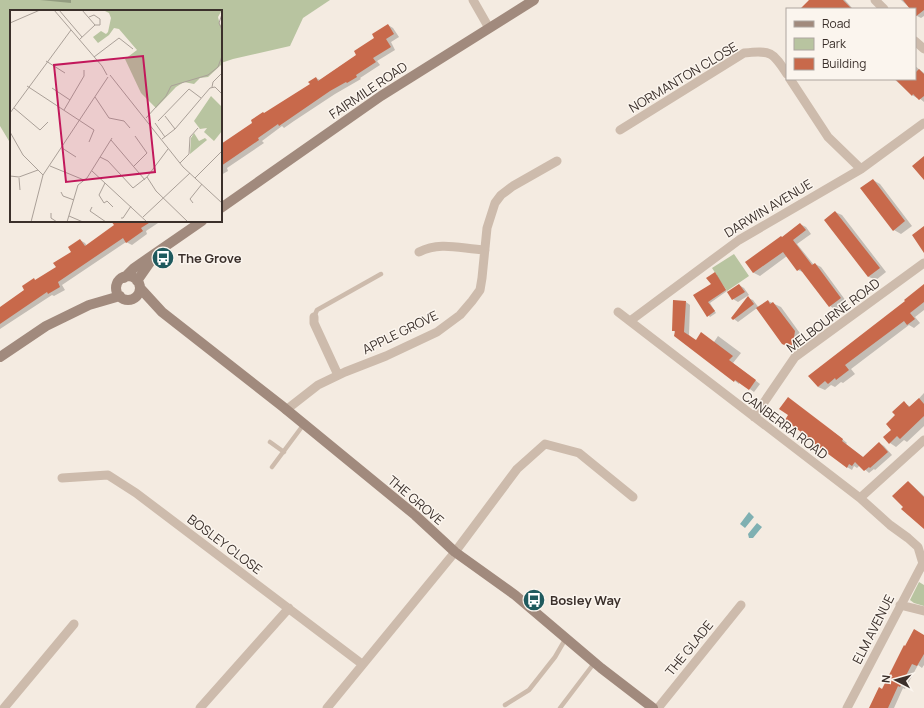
<svg xmlns="http://www.w3.org/2000/svg" width="924" height="708" font-family="Manrope,sans-serif">
<rect width="100%" height="100%" fill="#f4ebe1"/>
<path fill="#b8c4a0" d="M0,0H330L303,18L290,46L233,59L221,63V11H11V141H9L0,126Z
M734,254L749,276L727,291L712,268Z
M919,582L924,585V606L914,603L910,600Z"/>
<path fill="#7fb0b2" d="M749,512L754,517L745,528L740,524Z
M757,523L762,527L753,538H749L748,534Z"/>
<path fill="#0003" d="M40,0H71V3Z
M814,0H845L853,9H823Z
M901,0H924V16L921,18L917,16L915,14V9H911Z
M388,25L393,28L399,37L391,42L395,50L377,61L380,65L360,78L361,79L335,94L294,121L284,128L282,126L262,141L264,143L227,168L228,171L221,175V145L254,123L264,114L311,84L316,78L320,80L357,55Z
M915,66L924,73V102L918,97L917,98L912,95L894,79H915Z
M873,180L880,184L912,226L901,234L894,230Z
M835,212L842,215L886,272L876,280L869,277L825,220Z
M117,221H161L146,231L147,234L132,245L126,242L62,285L65,290L54,296L52,295L0,329V308L26,290L36,281L58,267L72,252L80,240L85,243L87,246L116,225Z
M800,224L806,227L811,234L797,244L814,265L815,264L821,267L846,301L836,310L830,306L805,273L798,270L787,256L760,276L754,273L747,262L782,238Z
M717,275L728,293L739,285L744,288L749,295L738,302L733,299L727,291L710,303L716,313L710,317L694,296L712,284Z
M924,286V310L915,317L920,323L914,328L909,325L851,369L855,374L843,383L841,382L835,387L831,385L825,390L818,387Z
M748,298L753,300L759,308L768,301L781,307L802,336L801,348L797,350L783,344L757,308L738,322L734,319Z
M686,302L690,305L689,335L696,341L714,342L718,336L741,353L733,363L760,384L754,392L740,382L739,384L735,381L675,335V332L673,330Z
M924,393V426L907,442L904,440L896,447L890,443L897,415L904,403L911,407Z
M835,433L847,443L846,444L864,458L879,443L884,446L892,455L875,470L874,469L869,473L860,465L857,468L854,466L852,470L847,467Z
M908,482L912,485L924,496V527L904,507Z
M924,636V665L922,668L918,665L905,689L903,688L894,708H870L882,690Z"/>
<path fill="#c8694b" d="M809,0H843L852,9H800Z
M903,0H924V10L915,17V9H910Z
M388,24L394,34L386,39L391,47L373,58L376,62L356,75L357,77L347,83L346,82L330,91L279,126L278,124L258,138L259,140L221,166V144L252,123L251,120L263,112L264,113L283,101L310,84L308,82L316,77L318,81L356,55L354,51L374,38L372,34Z
M919,69L924,74V96L919,100L913,94L912,96L895,79H915V73Z
M924,156V180L912,166Z
M873,179L905,221L893,231L860,188Z
M835,211L880,268L868,277L824,220Z
M111,221H152L141,228L143,231L126,243L123,238L58,282L60,287L48,294L47,292L0,324V307L24,290L22,286L34,278L35,280L56,267L53,263L71,252L68,247L80,239L85,246L114,225Z
M800,223L806,230L793,240L812,265L815,263L841,298L829,307L800,269L797,271L783,252L753,273L745,262L781,236L782,237Z
M924,226V253L912,235Z
M715,272L726,290L708,302L715,311L707,317L693,295L711,284L706,278Z
M739,284L745,292L732,300L727,292Z
M924,284V302L910,313L915,319L907,325L904,321L845,365L849,370L836,380L835,378L828,384L825,381L818,387L808,376L905,301L904,300Z
M748,296L754,304L733,320L731,318Z
M673,300L686,301L684,332L696,340L701,332L733,356L729,360L756,380L749,390L735,380L734,382L674,336L675,331H672Z
M768,300L770,304L773,302L795,331L793,344L789,347L782,344L756,308Z
M788,397L830,429L843,439L842,441L863,457L879,442L888,452L870,468L869,467L864,471L855,462L852,466L849,464L847,468L800,433L801,432L785,420L788,415L779,409Z
M919,398L924,404V416L900,439L897,436L889,444L883,437L891,430L886,424L895,415L892,412L904,401L909,407Z
M908,481L924,497V529L901,509L903,507L892,496Z
M914,629L924,635V654L917,666L912,664L900,687L898,686L888,708H869L879,687L882,689L904,645L905,646Z"/>
<g fill="none" stroke-linecap="round" stroke-linejoin="round">
<path stroke="#cdbbac" stroke-width="4.5" d="M314,317L317,310L381,274
M270,442L284,452
M272,467L304,424
M505,705L529,690L555,657L566,638
M560,708L595,662"/>
<path stroke="#cdbbac" stroke-width="9" d="M473,0L489,28
M875,0L884,9
M915,41L924,49
M790,79L828,137L861,169
M620,130L744,53C771,50 773,52 787,74
M419,252C441,241 461,249 485,250
M618,312L860,498L890,525L908,538L918,547L924,567
M314,317V323L338,375
M630,321L739,240L861,169L924,123
M286,410L318,385L345,372L386,356L437,332L460,315L472,301L480,290L482,278L487,228L495,203L501,195L513,186L557,161
M754,417L795,357L924,263
M62,478L108,475L136,493L362,664
M860,498L924,440
M900,605L924,611
M4,708L74,624
M200,708L289,608
M327,708L455,552L517,469L545,444L579,453L633,497
M658,708L741,605
M847,708L923,563"/>
<path stroke="#a18a7d" stroke-width="10" d="M221,208L381,96L534,0
M116 288a12 12 0 1 1 24 0a12 12 0 1 1-24 0Z
M124,278L134,268L202,221
M137,281L153,258
M140,288L162,312L282,406L415,515L455,552L515,595L601,668L653,708
M0,357L46,326L89,305L120,296"/>
</g>
<defs>
<g id="bus-disc" transform="scale(1.15)"><circle r="9.5" fill="#1f5a5e" stroke="#fbf5ee"/><path d="M-5-6H5V4H4V6H2V4H-2V6H-4V4H-5ZM-3.5-4V0h7V-4ZM-3.5 1.2v1.5H-2V1.2ZM2 1.2v1.5H3.5V1.2Z" fill="#fff"/></g>
</defs>
<g fill-rule="evenodd">
<use href="#bus-disc" x="163" y="258"/>
<use href="#bus-disc" x="534" y="600"/>
</g>
<g text-anchor="middle" dominant-baseline="central" stroke-width="3" stroke-linejoin="round" paint-order="stroke">
<g font-size="13" fill="#3b302b" stroke="#fbf5ee">
<text transform="translate(683 77) rotate(-31)">NORMANTON CLOSE</text>
<text transform="translate(368 90) rotate(-34)">FAIRMILE ROAD</text>
<text transform="translate(768 208) rotate(-31)">DARWIN AVENUE</text>
<text transform="translate(833 315) rotate(-37)">MELBOURNE ROAD</text>
<text transform="translate(400 332) rotate(-26)">APPLE GROVE</text>
<text transform="translate(785 425) rotate(37)">CANBERRA ROAD</text>
<text transform="translate(416 500) rotate(40)">THE GROVE</text>
<text transform="translate(225 544) rotate(37)">BOSLEY CLOSE</text>
<text transform="translate(873 629) rotate(-63)">ELM AVENUE</text>
<text transform="translate(689 648) rotate(-51)">THE GLADE</text>
</g>
<g font-size="13" font-weight="bold" fill="#3b302b" stroke="#fbf5ee" text-anchor="start">
<text x="178" y="258">The Grove</text>
<text x="550" y="600">Bosley Way</text>
</g>
</g>
<g transform="translate(10 10)">
<rect width="212" height="212" fill="#f4ebe1"/>
<path d="M93,0H212L208,7L210,15L212,14V54L198,67L190,68L184,74L174,72L166,77L146,98L131,83L115,49L127,40L109,19L104,18L99,25L88,33L83,27L91,21L96,24L98,22L101,8L99,3ZM201,86L212,97V121L204,131L194,122L197,118L190,119L184,111ZM184,123L189,131L195,128L197,130L180,144L181,128Z" fill="#b8c4a0"/>
<path fill="none" stroke="#aaa098" stroke-width="1" d="M44,0L92,56L97,65M49,0L72,27M212,4L209,13L212,20M79,7L84,5L90,9V15H85M0,13L30,0M69,30L85,15L72,0M84,47L109,28L123,39M36,51L55,63M100,65L173,157L212,193M17,76L84,120L79,132M202,77L203,72L212,63M42,78L60,90M85,87L99,108L114,111L120,118M4,98L30,120L38,112M54,100L74,66V60M0,103L61,20M155,106L165,119M136,108L156,86L161,76L198,65L208,57L212,46M148,111L179,79L191,88M145,113L155,127M0,122L13,145L33,165M152,129L165,119L200,78L205,77L212,84M101,130L135,170M52,138L66,147M158,139L137,167L146,181L178,212M90,147L98,151L123,178L137,167M170,153L179,144L180,127L188,118M40,156L74,170M123,157L137,143L125,126M82,161L137,212M0,166L9,167L28,160M9,168L10,180M185,168L212,141M95,173L89,185L94,193L97,191L103,197M51,182L53,186L64,190M183,193L180,189L192,174M82,197L80,201L96,212M41,203V208L47,212M59,206L73,212M133,207L180,163M111,208H113L121,196M21,212L33,165L98,67M57,212L68,175L77,168L102,128"/>
<path fill="#c2185b" fill-opacity="0.15" stroke="#c2185b" stroke-width="2" d="M133,46L145,162L56,172L44,55Z"/>
<rect width="212" height="212" fill="none" stroke="#3b302b" stroke-width="2"/>
</g>
<rect x="786" y="8" width="130" height="72" fill="#fbf5ee" stroke="#aea6a0"/>
<rect x="794" y="21" width="20" height="6" fill="#a18a7d" stroke="#aea6a0"/>
<text x="822" y="28" font-size="12" fill="#3b302b">Road</text>
<rect x="794" y="38" width="20" height="12" fill="#b8c4a0" stroke="#aea6a0"/>
<text x="822" y="48" font-size="12" fill="#3b302b">Park</text>
<rect x="794" y="58" width="20" height="12" fill="#c8694b" stroke="#aea6a0"/>
<text x="822" y="68" font-size="12" fill="#3b302b">Building</text>
<g transform="translate(896 680) rotate(276)" stroke="#fbf5ee" stroke-width="3" paint-order="stroke">
<path d="M0-3L7 15L0 10L-7 15Z" fill="#3b302b"/>
<text y="-6" font-size="11" font-weight="bold" text-anchor="middle" fill="#3b302b">N</text>
</g>
</svg>
